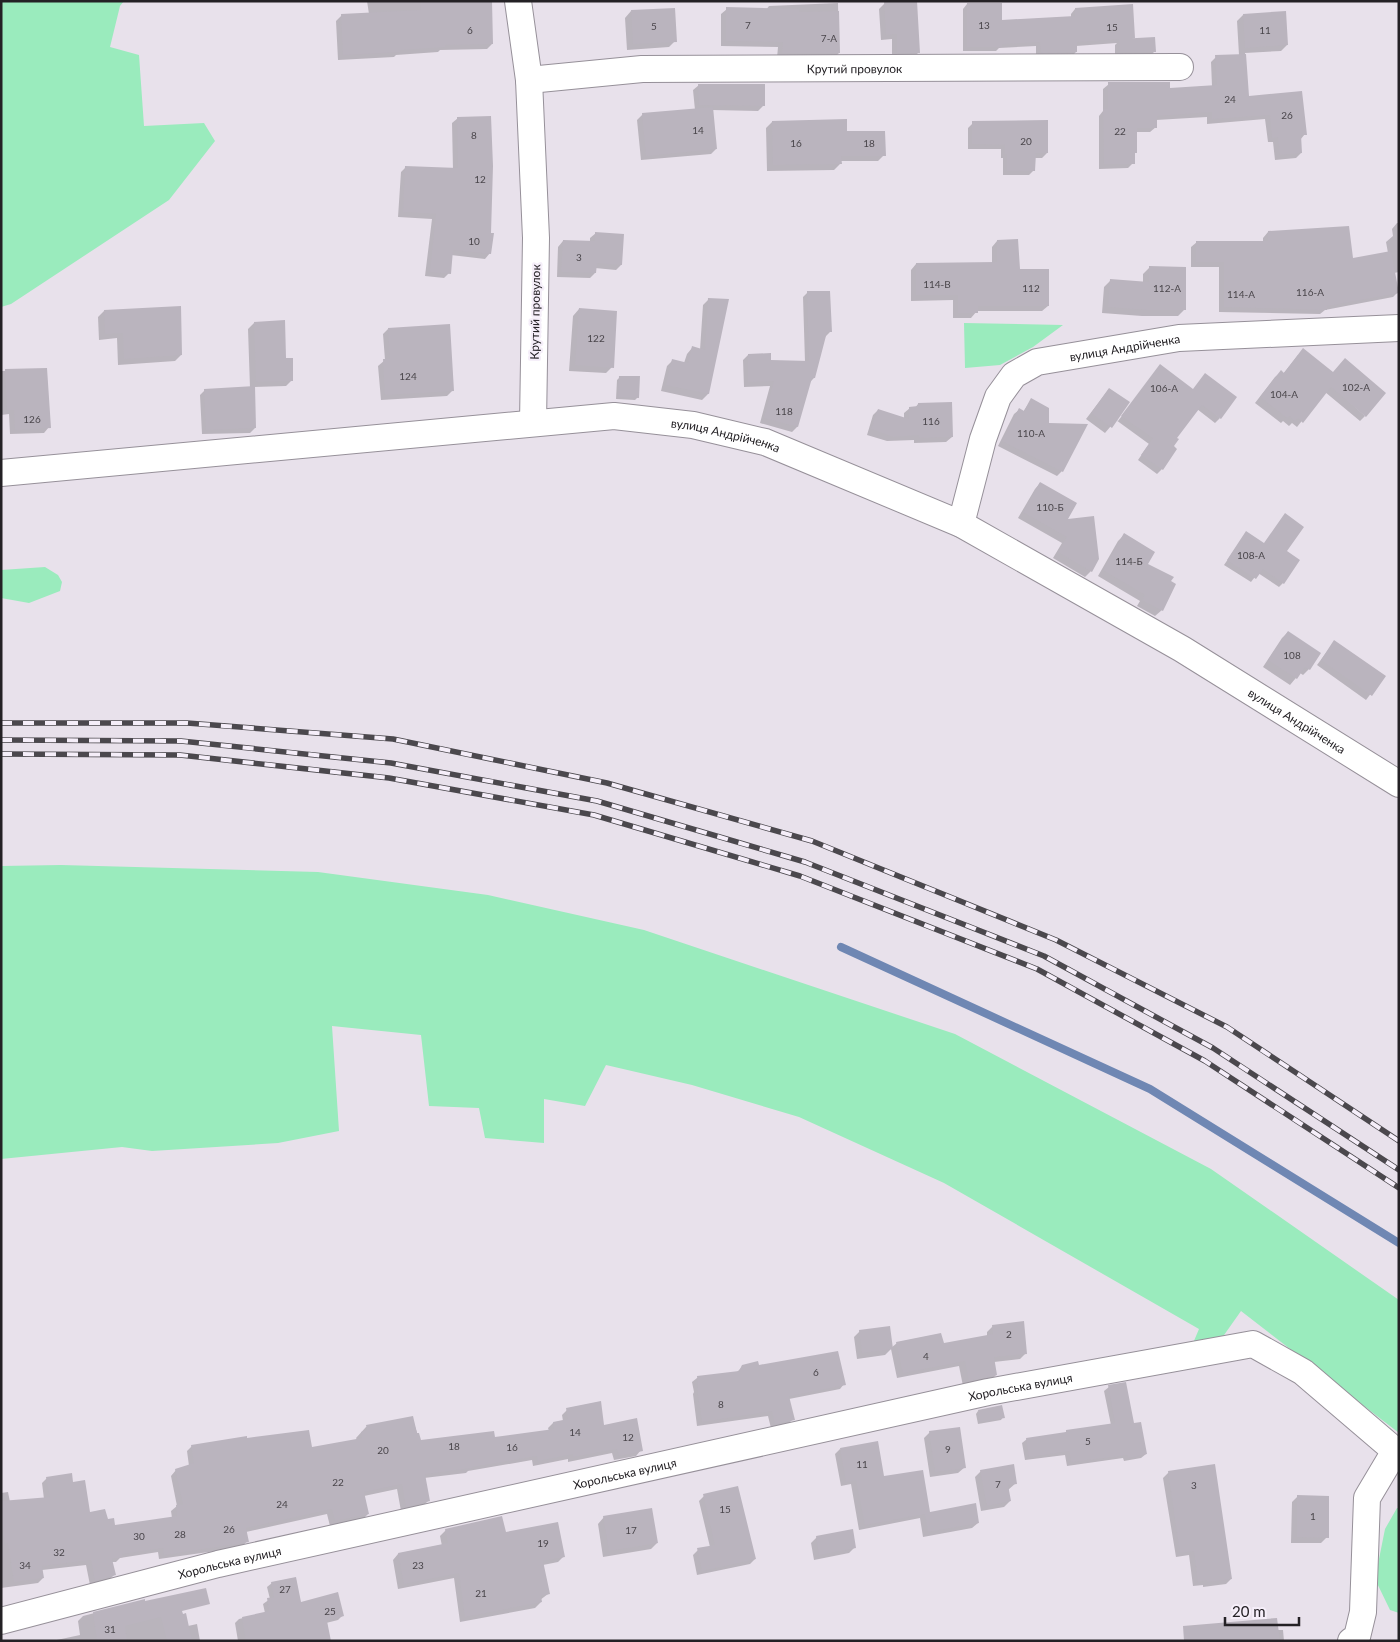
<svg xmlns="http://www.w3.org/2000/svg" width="1400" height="1642" font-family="Lato,sans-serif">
<rect width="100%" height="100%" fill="#e8e1eb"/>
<path fill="#9aebbd" d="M1,1H124L120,6L110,47L139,55L144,126L204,123L215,141L169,200L11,304L1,307Z
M964,323L1063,325L1033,347L1000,365L965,368Z
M45,567L58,575L62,582L60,591L29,603L1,598V570Z
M61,865L318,872L488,895L644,930L955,1034L1211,1169L1399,1300V1433L1241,1311L1217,1345L1191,1348L1199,1329L944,1183L799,1117L692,1085L606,1065L585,1106L544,1099V1143L485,1138L479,1108L429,1106L421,1035L332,1026L339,1131L278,1143L152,1151L122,1147L1,1159V866Z
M1397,1508H1399V1613L1390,1610L1375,1579L1385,1529Z"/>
<path fill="#0003" d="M367,1H474L492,44L487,49L440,50L438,52L396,55L394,57L338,60L336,21L342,15L369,14Z
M838,3L839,53L834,58H777L778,47L721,46V14L727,9L766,10L769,6Z
M885,3L919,52L913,58H892V39L881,40L879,9Z
M967,4L1000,21L1071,17V14L1075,9L1133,38L1131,40L1154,52L1149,57H1115V45L1117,43L1076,46V52L1071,57H1036V46L999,48L996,51H963V9Z
M631,11L675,41L669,47L627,50L625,18Z
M1243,15L1287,45L1281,51L1245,53L1248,97L1305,134L1300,140L1301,153L1296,158L1275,160L1273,142H1268L1265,119L1207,124V117L1156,120V127L1150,132H1136V152L1133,155V163L1128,168L1099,169V116L1103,111V89L1109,84L1168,89L1212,86L1211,62L1216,57L1239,55L1237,21Z
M699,85L763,106L758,111L712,110L716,149L711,154L641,160L637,120L643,114L695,110L693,90Z
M458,118L490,253L485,259L451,255L449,273L444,278L425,276L432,219L398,217L401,172L406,167L453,170L452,123Z
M772,122L845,132L884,155L878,161H840V164L834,170L767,171L766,128Z
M973,123L1047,153L1042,158H1034V170L1029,175H1003V158H1001V149H968V128Z
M1397,223H1399V272L1394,273L1398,292L1393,297L1325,310L1320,314L1219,312V267H1191V247L1197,242H1263V238L1268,232L1352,259L1388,253L1386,242L1393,236L1392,229Z
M596,233L623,236L621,265L616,270L595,268V273L590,278L557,277L558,247L563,241L590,242V238Z
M997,241L1018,271L1048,306L1042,311H977L971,318H953V300L911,301V270L916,264L992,263V247Z
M1149,268L1184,310L1178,316H1142L1102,313L1104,287L1110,281L1143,283V274Z
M808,292L830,332L825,337L814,378L809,383L797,427L792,432L760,423L770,386L744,387L743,360L748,355L770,362H805L803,297Z
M709,299L727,300L708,394L702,400L661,391L667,366L673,360L684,363L687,354L692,348L700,350L703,305Z
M579,309L612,367L606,373L569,371L573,316Z
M104,311L181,355L175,361L118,365L117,338L99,340L98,317Z
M254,323L285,360L292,380L286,386L254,387L255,428L250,433L202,434L200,395L205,390L250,388L248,329Z
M388,329L453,390L447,396L381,400L378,366L385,360L383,334Z
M1298,355L1365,416L1360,421L1325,392L1297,427L1292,423L1289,426L1283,421L1281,423L1255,403L1275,377L1281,372L1283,374Z
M1160,366L1220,418L1215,423L1197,409L1175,438L1162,469L1157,474L1138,460L1149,444L1116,420L1105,433L1086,419L1109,389L1116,420L1118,421Z
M1,368L2,371L46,369L49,427L44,433L10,434L9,414L1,415Z
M620,377L638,397L635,400L616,399L617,380Z
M1031,400L1048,425H1086L1062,471L1057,476L998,446L1014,414L1019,410L1023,412Z
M918,404L952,437L946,442L914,443V440L887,441L867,435L873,415L878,410L904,419V413L910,408H915Z
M1040,483L1066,521L1098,559L1091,571L1085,577L1053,558L1062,543L1018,518L1035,489Z
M1246,533L1264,544L1285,551L1283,583L1279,587L1258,573L1251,582L1224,565Z
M1124,535L1146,564L1162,610L1155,616L1137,606L1140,601L1098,576L1118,541Z
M1288,632L1309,669L1303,675L1300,673L1290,685L1263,667L1282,638Z
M1334,642L1384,676L1366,700L1317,665Z
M993,1326L1026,1353L1020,1359L994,1362L996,1375L990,1381L963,1386L959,1366L897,1378L891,1349L885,1355L857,1359L854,1337L860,1331L891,1348L897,1343L943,1345L987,1336V1332Z
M743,1366L758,1367L844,1384L840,1389L789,1399L793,1419L788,1424L771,1428L768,1416L697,1426L693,1394L694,1392L692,1382L697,1378L737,1372Z
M1109,1387L1133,1424L1146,1454L1141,1458L1124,1461L1123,1458L1067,1466L1065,1455L1025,1460L1022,1443L1027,1439L1064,1434L1067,1431L1111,1425L1104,1391Z
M567,1410L603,1426L641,1450L636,1456L614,1460L612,1453L568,1462V1459L533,1466L532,1460L468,1471L466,1473L424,1478L428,1501L423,1506L401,1511L397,1489L364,1496L368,1514L363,1519L330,1526L327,1514L246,1532L247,1541L242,1547L237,1548L159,1559L158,1552L120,1558L116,1562H112L114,1575L109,1580L90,1585L86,1565L42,1570L43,1578L38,1583L1,1588V1493L8,1492L10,1502L44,1499L42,1483L47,1478L72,1483L89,1514L107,1521L114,1527L172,1518L171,1511L177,1506L171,1476L176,1470L189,1466L187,1451L192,1446L246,1439L311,1448L357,1440L356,1438L366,1427L412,1417L420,1442L494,1439L549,1431L548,1428L553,1423L563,1421L562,1415Z
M978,1411L1003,1417L1001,1420L978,1424L976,1414Z
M930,1432L965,1467L958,1473L930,1477L924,1438Z
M840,1449L883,1477L929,1513L978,1523L972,1528L923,1537L920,1518L859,1530L851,1484L841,1486L835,1454Z
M981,1471L1016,1483L1008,1490L1010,1501L1004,1507L981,1511L975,1477Z
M1169,1472L1231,1579L1226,1584L1203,1587V1585L1193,1586L1189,1555L1176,1557L1163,1478Z
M704,1496L755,1559L750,1564L697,1575L693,1555L698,1550L710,1547L699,1501Z
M1298,1496L1327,1537L1321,1543H1291L1292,1502Z
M604,1517L657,1543L651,1549L603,1557L598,1524Z
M446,1530L505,1534L564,1556L558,1562L543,1565L548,1594L540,1600L541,1602L535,1608L460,1622L454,1578L398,1589L393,1560L398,1554L442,1546L440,1536Z
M817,1537L854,1548L849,1553L814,1560L811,1543Z
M272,1583L300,1604L342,1616L338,1620L326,1623L327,1641H238L235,1623L239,1619L265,1613L263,1604L270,1599L267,1587Z
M144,1600V1603L182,1615L188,1626L197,1624L200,1641H52L80,1635L78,1621L83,1616Z
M1283,1630L1284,1641H1188L1277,1630Z"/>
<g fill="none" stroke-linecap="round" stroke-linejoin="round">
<path stroke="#6f87b3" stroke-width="8" d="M841,947L1150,1089L1399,1243"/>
</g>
<path fill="#bab4be" d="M420,1H492L493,44L445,45V47L400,50V52L343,55L341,14L421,10Z
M884,1H917L920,53H897V34L886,35Z
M967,3H1002V20L1075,16V8L1133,4L1135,38L1077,42V52L1041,53L1040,42L1002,44V47H967Z
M726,7L799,9V12L839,11L840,53H782L783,42L726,41Z
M675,8L677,42L633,44L631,10Z
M1286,11L1288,45L1245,48L1243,14Z
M1155,37L1156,52H1120L1119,39Z
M1246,54L1249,96L1302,91L1307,135H1301L1302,153L1280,155L1278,137L1272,138L1270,115L1212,119V112L1157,116V128H1137V153H1135V164H1104L1103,109H1108V82H1170V88L1217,85L1215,55Z
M698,84H765V106L699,105Z
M713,107L717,149L646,156L642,113Z
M491,116L493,166L491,233H494L491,254L453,250L451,274L430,272L436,214L403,212L405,166L458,168L457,117Z
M847,119V131H885L886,156H841L842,164L773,165L772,121Z
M1048,120V153H1036L1035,171H1007V154H1005V145L972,144V121Z
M1349,226L1353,258L1391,251L1399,293L1327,306V310L1224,307V262H1196V241H1268V231Z
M595,232L624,234L622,265L597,263L596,273L561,272L563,240L595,241Z
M1018,239L1020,269H1049V306H978V313H958V295H916V263L997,262V240Z
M1149,266L1186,267V310H1148L1108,307L1110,279L1149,282Z
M807,291H830L832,332H827L815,378H812L798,427L764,418L774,381L748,382V354L771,353V360L809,361Z
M708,298L729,299L709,394L666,385L672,359L688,363L692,346L705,350Z
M181,306L182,355L124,359L123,333L105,334L104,310Z
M579,308L617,311L614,368L575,365Z
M285,320L286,358H293V381L256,382L254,322Z
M450,324L454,391L385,395L383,359H390L388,328Z
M1303,348L1333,372L1345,358L1386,393L1366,417L1331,387L1303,423L1298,418L1295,421L1289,416L1287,418L1260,397L1281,370L1284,373Z
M1160,364L1193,389L1205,373L1237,397L1221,419L1202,405L1177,438L1179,439L1174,446L1177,449L1163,470L1141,455L1153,438L1121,416Z
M47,368L51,428L15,430L14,410H7L5,369Z
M619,376H640L639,398L618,397Z
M255,386L256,428L206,430L204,389Z
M1109,388L1130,402L1112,428L1091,413Z
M1031,398L1049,408V423L1088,424L1063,472L1002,441L1019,408L1024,411Z
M952,402L953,437L919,438V435L893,437L871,429L878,409L909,419V407L918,406V403Z
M1040,482L1077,503L1068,519L1094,516L1099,559L1092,572L1058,552L1067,537L1023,512Z
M1285,513L1304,527L1287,551L1300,560L1284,584L1263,569L1256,579L1227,560L1246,531L1264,543Z
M1124,533L1155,552L1148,564L1174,577L1171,581L1176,584L1163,611L1142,600L1145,595L1103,570Z
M1288,631L1321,653L1310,670L1305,667L1297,679L1268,660Z
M1334,640L1386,676L1372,696L1321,660Z
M1024,1321L1027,1354L994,1357L997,1375L969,1381L965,1361L903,1373L896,1342L941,1333L944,1343L993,1334L992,1325Z
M890,1326L893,1349L862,1353L859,1330Z
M838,1351L846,1385L789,1396L795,1420L775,1424L772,1411L702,1422L697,1388H698L697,1376L739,1371L742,1365L758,1361L759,1365Z
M1126,1382L1134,1423L1141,1422L1147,1454L1128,1458V1455L1071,1462L1069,1451L1029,1457L1026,1438L1066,1432V1430L1115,1423L1108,1385Z
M601,1401L604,1425L637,1418L643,1451L619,1456L617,1449L573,1457V1454L538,1461L537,1456L472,1467V1468L425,1474L430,1501L406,1507L402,1484L364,1492L369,1514L335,1521L332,1509L246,1528L249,1542L243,1543L164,1555L163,1548L122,1554L123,1557L112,1559L116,1575L95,1581L91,1560L42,1566L44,1578L14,1582L8,1543L5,1544L1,1516V1501L50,1497L46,1477L72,1473L73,1482L85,1480L90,1512L105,1509L108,1519L114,1518L115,1525L177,1516L176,1505L183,1504L175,1469L194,1463L191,1445L247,1436V1438L309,1430L312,1447L362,1438L361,1432L367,1430L366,1425L413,1416L417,1433H419L421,1440L494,1431L495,1437L554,1429L553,1422L568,1419L566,1408Z
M1002,1405L1005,1418L980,1422L978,1410Z
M960,1427L966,1468L935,1472L929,1431Z
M878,1441L884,1476L923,1470L930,1512L976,1503L979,1523L928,1532L925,1514L865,1525L856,1480L846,1482L840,1448Z
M1014,1464L1017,1484L1008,1485L1011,1501L987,1506L980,1470Z
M1215,1464L1232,1579L1208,1582L1207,1580L1198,1582L1194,1551L1180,1553L1168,1471Z
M738,1486L756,1559L702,1571L697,1548L715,1545L703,1494Z
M1297,1495L1329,1496V1538L1297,1537Z
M652,1508L658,1543L609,1551L603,1516Z
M502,1516L506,1532L558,1522L565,1557L543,1561L550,1594L541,1596L542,1602L465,1617L459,1573L404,1584L398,1553L448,1543L445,1529Z
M853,1529L856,1548L819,1555L816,1536Z
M296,1577L301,1602L338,1592L344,1616L327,1621L331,1641H246L242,1617L269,1611L267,1598L274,1597L271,1582Z
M206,1588L210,1604L182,1611L183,1614L186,1613L192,1641H167L161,1617L125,1626L127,1641H97L93,1612L145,1599V1601Z
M1277,1618L1280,1641H1184L1183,1626Z"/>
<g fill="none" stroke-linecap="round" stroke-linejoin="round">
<g stroke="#969099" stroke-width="28">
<g id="minor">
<path d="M518,1L529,80L536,238L533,423"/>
<path id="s1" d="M529,80L642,69L1180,67"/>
<path id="s2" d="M1,473L614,416L693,425L765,442L961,524L1182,649L1399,784"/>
<path id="s3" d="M961,524L983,439L998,397L1014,375L1037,362L1179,338L1399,328"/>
<path id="s4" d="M1,1621L218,1564L988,1392L1253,1344L1303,1372L1399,1454"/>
<path d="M1351,1641L1357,1637L1363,1612L1367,1498L1395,1451"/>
</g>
</g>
<use href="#minor" stroke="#fff" stroke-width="26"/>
<g stroke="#4b484d" stroke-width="5.5">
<path id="rail" d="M1,723H187L393,739L607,783L812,841L1056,940L1227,1027L1399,1141
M1,740L181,741L391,763L597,801L805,862L1044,956L1213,1048L1399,1170
M1,754L180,755L389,778L594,815L800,876L1037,969L1205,1061L1399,1188"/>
</g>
<use href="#rail" stroke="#f5eef9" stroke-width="4" stroke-dasharray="11" stroke-linecap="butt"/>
</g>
<g text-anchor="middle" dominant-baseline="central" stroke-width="4.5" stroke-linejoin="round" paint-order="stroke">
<g font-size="10" fill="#4a464b">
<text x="748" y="25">7</text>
<text x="984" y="25">13</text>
<text x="654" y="26">5</text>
<text x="1112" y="27">15</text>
<text x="470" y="30">6</text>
<text x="1265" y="30">11</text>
<text x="829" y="38">7-А</text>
<text x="1230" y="99">24</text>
<text x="1287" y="115">26</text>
<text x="698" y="130">14</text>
<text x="1120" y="131">22</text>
<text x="474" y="135">8</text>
<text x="1026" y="141">20</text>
<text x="796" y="143">16</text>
<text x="869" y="143">18</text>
<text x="480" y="179">12</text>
<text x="474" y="241">10</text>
<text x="579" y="257">3</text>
<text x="937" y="284">114-В</text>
<text x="1031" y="288">112</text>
<text x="1167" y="288">112-А</text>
<text x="1310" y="292">116-А</text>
<text x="1241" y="294">114-А</text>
<text x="596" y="338">122</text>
<text x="408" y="376">124</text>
<text x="1356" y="387">102-А</text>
<text x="1164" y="388">106-А</text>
<text x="1284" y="394">104-А</text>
<text x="784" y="411">118</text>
<text x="32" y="419">126</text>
<text x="931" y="421">116</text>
<text x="1031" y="433">110-А</text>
<text x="1050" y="507">110-Б</text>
<text x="1251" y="555">108-А</text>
<text x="1129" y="561">114-Б</text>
<text x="1292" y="655">108</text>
<text x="1009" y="1334">2</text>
<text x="926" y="1356">4</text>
<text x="816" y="1372">6</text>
<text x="721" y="1404">8</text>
<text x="575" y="1432">14</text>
<text x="628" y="1437">12</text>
<text x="1088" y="1441">5</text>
<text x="454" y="1446">18</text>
<text x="512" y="1447">16</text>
<text x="948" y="1449">9</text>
<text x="383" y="1450">20</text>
<text x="862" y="1464">11</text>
<text x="338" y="1482">22</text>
<text x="998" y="1484">7</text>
<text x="1194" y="1485">3</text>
<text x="282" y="1504">24</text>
<text x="725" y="1509">15</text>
<text x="1313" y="1516">1</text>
<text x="229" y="1529">26</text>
<text x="631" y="1530">17</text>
<text x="180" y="1534">28</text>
<text x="139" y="1536">30</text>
<text x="543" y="1543">19</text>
<text x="59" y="1552">32</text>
<text x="25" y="1565">34</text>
<text x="418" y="1565">23</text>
<text x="285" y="1589">27</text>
<text x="481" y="1593">21</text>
<text x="330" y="1611">25</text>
<text x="110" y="1629">31</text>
</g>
<g font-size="12" fill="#242125" stroke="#f5eef9">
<text stroke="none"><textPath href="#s1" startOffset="326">Крутий провулок</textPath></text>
<text transform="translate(535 312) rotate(-89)">Крутий провулок</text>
<text stroke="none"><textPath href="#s3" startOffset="275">вулиця Андрійченка</textPath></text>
<text stroke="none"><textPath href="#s2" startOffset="729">вулиця Андрійченка</textPath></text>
<text stroke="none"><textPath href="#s2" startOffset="1371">вулиця Андрійченка</textPath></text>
<text stroke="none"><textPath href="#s4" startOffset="1046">Хорольська вулиця</textPath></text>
<text stroke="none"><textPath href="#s4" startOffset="641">Хорольська вулиця</textPath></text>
<text stroke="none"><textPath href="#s4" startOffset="236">Хорольська вулиця</textPath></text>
</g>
</g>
<rect width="1400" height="1642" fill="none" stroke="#242125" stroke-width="5"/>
<path d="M1225 1617v8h74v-8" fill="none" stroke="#242125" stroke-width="2.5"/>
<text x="1232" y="1617" font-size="15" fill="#242125" stroke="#f5eef9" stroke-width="4" paint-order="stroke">20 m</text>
</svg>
